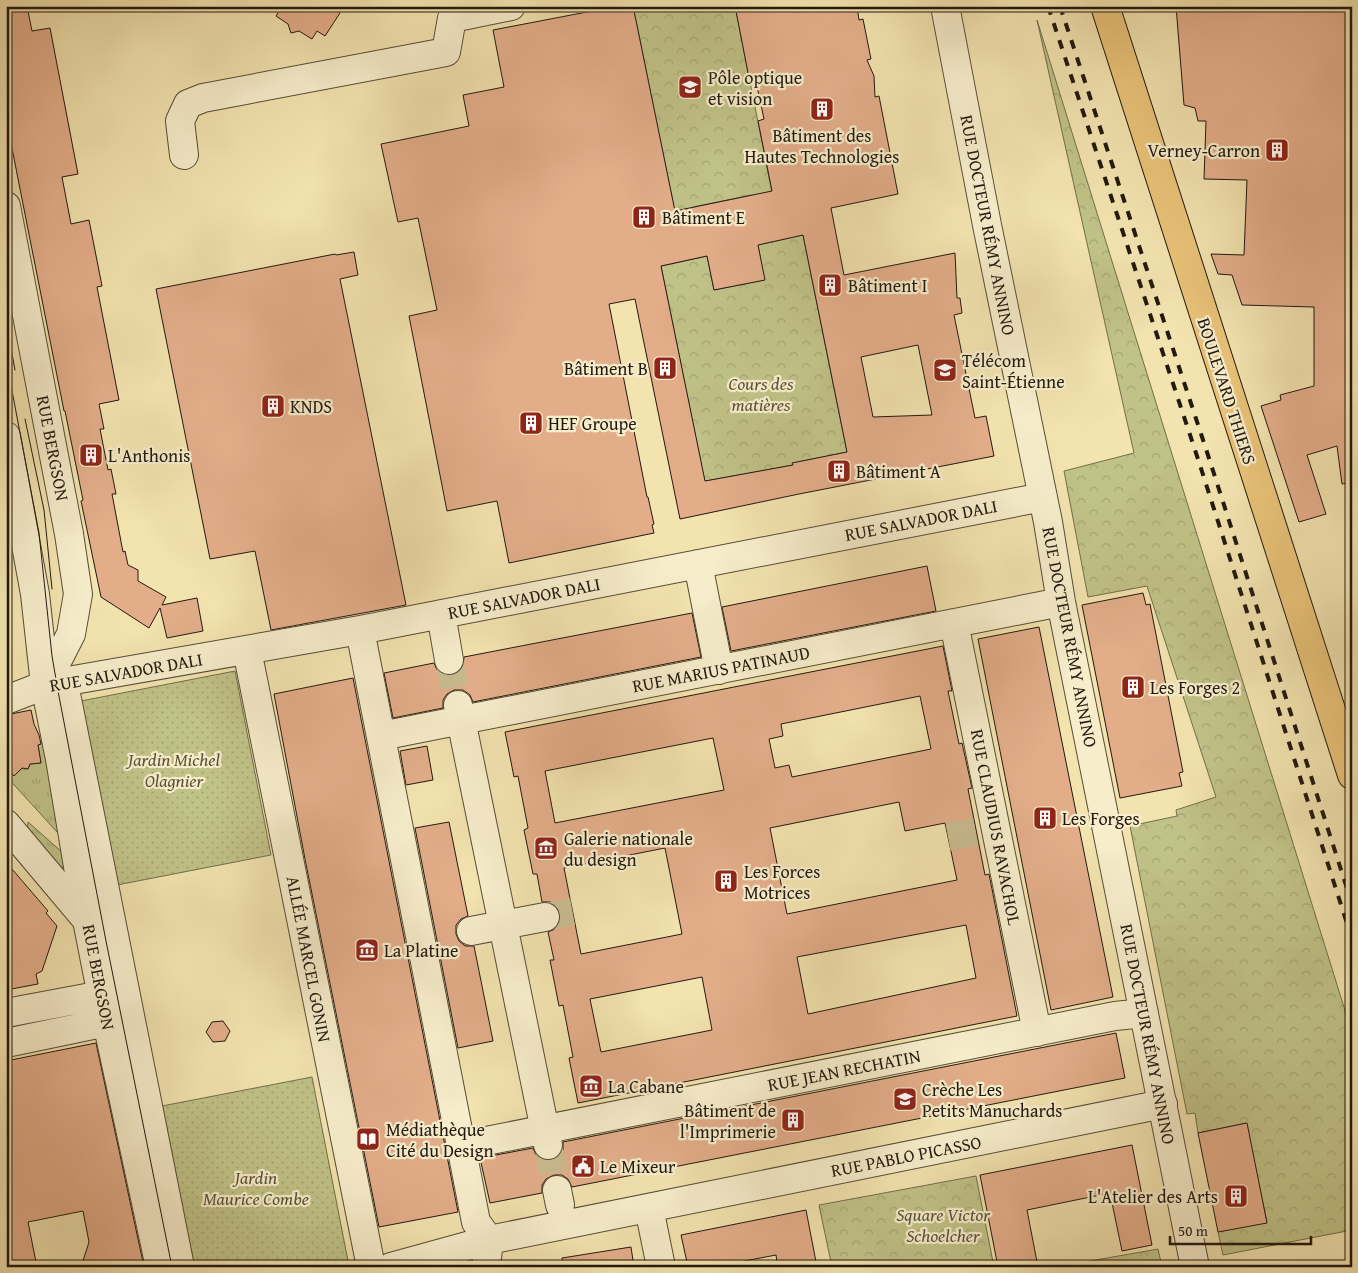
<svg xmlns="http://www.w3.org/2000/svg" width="1358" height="1273" font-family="'Gentium Book Plus',serif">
<defs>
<pattern id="grass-tufts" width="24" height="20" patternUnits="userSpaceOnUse" patternTransform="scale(1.25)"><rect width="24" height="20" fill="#c0c287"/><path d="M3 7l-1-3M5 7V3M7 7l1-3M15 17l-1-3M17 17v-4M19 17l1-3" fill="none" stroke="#a5a673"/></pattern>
<pattern id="park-crowns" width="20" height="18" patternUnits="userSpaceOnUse" patternTransform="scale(1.25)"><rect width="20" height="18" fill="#c0c287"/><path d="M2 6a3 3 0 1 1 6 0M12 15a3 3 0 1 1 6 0" fill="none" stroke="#a5a673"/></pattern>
<pattern id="garden-dots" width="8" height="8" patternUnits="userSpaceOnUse" patternTransform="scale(1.25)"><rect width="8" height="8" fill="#c0c287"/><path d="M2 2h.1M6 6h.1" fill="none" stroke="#a5a673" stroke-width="1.8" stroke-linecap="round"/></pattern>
</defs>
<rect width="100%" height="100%" fill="#f2e3af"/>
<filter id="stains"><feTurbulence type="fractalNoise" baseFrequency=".004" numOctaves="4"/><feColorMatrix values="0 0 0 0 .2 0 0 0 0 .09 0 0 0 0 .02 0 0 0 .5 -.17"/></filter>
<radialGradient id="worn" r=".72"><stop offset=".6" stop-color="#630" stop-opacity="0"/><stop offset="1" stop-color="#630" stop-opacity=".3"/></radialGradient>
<path fill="url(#grass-tufts)" stroke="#716e4b" d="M43,743L59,832H57L6,776V767L14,776L22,768L28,769L30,764L41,763L38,745Z
M28,822L63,853C65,861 65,865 60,871L27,830Z"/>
<path fill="url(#park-crowns)" stroke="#716e4b" d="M633,6H735L779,228L752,195L693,207L700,243L682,247Z
M1037,20L1352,1033V1230L1223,1255L1218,1232L1267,1222L1246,1123L1198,1133L1195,1113L1187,1114L1130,826L1177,816L1176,810L1216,797L1147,586L1088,597L1064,471L1134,453Z
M803,235L847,452L793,463V465L701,482L700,459L661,266L707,256L714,290L764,280L758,245Z
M976,1176L994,1267H832L819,1205Z
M1158,1249L1162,1267H1056Z"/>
<path fill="url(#garden-dots)" stroke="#716e4b" d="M235,671L271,855L117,885L81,701Z
M312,1077L348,1261L318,1267H194L162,1106Z"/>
<path fill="#e3ad8a" stroke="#22190f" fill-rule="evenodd" d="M6,6H27L32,31L50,28L78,174L62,177L71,224L89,220L102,286L97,287L119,400L99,404L104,429H100L108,470L111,469L116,494H112L123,552L125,551L128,565L138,570V581L166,597L162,605L197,598L203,631L167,638L160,608L149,628L101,597L81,501L83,500L65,411H64L6,118Z
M282,6H331L340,13L325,36L317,31L312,39L299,31L291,33L288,24L276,16Z
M591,6H633L675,211L772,191L758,121L764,119L756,82L750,83L735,6H857L859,20L863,19L871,59L867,60L874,76L875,97L879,96L898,194L831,208L844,275L955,253L957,298H960L962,313L954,315L975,418L986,416L994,456L799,494L680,519L635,299L609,304L647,497H648L654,524L652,525L654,533L509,563L497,501L447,511L409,316L437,310L418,218L398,222L381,144L469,126L463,95L504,87L493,30L592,11ZM803,235L847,452L792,463L793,465L705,481L661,266L707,256L714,290L765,280L758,245ZM918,345L932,415L873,417L861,357Z
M1176,6H1352V107L1348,106V239L1352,240V483L1342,484L1337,446L1307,455L1326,514L1299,522L1261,406L1281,400L1280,395L1314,386V307L1242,305L1232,275L1218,274L1211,254L1244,255L1247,180L1204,179L1206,121H1198L1195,108L1184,105Z
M354,252L358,275L340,279L406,605L271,630L255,551L210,559L156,289L335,254L336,255Z
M927,566L936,611L731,651L722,607Z
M1143,593L1146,605L1150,604L1183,772L1179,773L1182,786L1120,798L1082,605Z
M692,613L701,657L473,702L470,695L463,690H454L447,694L443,700V708L393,718L384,673L434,663L437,670L443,674L452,675L459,672L463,666L464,657Z
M1039,627L1113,997L1051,1010L978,639Z
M943,646L952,691H948L959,744L962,743L972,788L968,789L985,875L989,874L1017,1016L578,1103L569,1058L573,1057L563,1005L559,1006L550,960H554L548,932L555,929L560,923V914L557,907L551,902H542L537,874H533L524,830L528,828L518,776L514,777L505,732ZM920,696L931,749L792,777L789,765L775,768L769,739L783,736L781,724ZM713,738L724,790L555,823L545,771ZM899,802L905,831L945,823L957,880L787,914L770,828ZM665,848L682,934L581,954L564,868ZM966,925L976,978L808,1014L797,957ZM702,977L712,1030L601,1052L590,999Z
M353,678L458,1212L379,1227L305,859L274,694Z
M31,710L34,724L39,735L41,744L38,745L41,763L30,764L28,769L22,768L14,776L6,766V715Z
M427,746L433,780L406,785L400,751Z
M449,822L468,916L461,919L456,925V934L459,941L465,946H474L493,1041L458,1048L415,828Z
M6,862L48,911L46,913L57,926L42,971L36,974L38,984L6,990Z
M223,1021L230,1031L225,1041L213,1042L206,1032L212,1022Z
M1116,1033L1125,1078L572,1187L568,1179L562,1175H554L546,1179L542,1185V1193L490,1203L480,1158L533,1148L536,1155L543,1160H552L559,1156L563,1150V1142Z
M96,1043L144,1267H81L89,1242L83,1211L28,1222L37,1267H6V1061Z
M1247,1123L1267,1223L1218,1232L1198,1133Z
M1132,1145L1152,1245L1122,1251L1110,1193L1027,1210L1038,1267H998L980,1175Z
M806,1210L817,1267H778L776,1255L729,1264L730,1267H688L681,1235Z
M631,1247L634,1267H562V1258Z"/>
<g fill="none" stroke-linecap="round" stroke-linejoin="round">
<path stroke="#c8bb8f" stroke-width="28" stroke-dasharray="28 14" stroke-linecap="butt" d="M449,660L458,705
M948,837L976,832
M545,917L573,912
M548,1145L557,1190"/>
<g stroke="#564c37" stroke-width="30">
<path id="minor" d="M945,6L987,225L1048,522L1061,602L1195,1267
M184,155L180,121L188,104L203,98L446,52L452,18L511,6
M6,206L69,534L78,594L71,634L45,685
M6,436L35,594L45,685L60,759L87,920L107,1022L160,1267
M698,564L719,670
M441,614L449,660
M954,623L1037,1032
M360,630L476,1222L489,1240
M247,650L371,1267
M64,684L180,1267
M6,700L45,685L360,630L1043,497
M458,705L548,1145
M381,736L1061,602
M6,824L86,919
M471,931L545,917
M6,1013L102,995
M6,1043L107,1022
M461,1146L1115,1016L1144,1013
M557,1190L560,1205
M649,1208L661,1267
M391,1267L489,1240L1163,1104
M486,1267L489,1240"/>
</g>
<g stroke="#22190f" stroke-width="30">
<path id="major" d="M1105,6L1352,775"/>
</g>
<use href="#minor" stroke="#f7edcb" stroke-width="28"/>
<use href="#major" stroke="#e9c278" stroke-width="28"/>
<path stroke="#22190f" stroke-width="1" d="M6,321L15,370
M6,359L39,533L52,656L58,691L106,941L172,1267
M25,419L44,510L52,589"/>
<path stroke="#22190f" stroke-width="4" stroke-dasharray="9 9" stroke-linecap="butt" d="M1048,6L1197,456L1352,939
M1060,6L1207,452L1352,904"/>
</g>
<defs>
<g id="university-square" transform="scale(1.25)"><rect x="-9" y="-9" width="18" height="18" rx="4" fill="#8f2418" stroke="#f7edcb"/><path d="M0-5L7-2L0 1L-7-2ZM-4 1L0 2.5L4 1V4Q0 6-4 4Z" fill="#fff"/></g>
<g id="building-square" transform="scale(1.25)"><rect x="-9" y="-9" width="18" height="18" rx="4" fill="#8f2418" stroke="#f7edcb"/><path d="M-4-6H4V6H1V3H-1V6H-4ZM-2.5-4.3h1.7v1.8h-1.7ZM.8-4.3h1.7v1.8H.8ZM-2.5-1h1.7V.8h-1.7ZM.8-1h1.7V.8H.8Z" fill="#fff"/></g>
<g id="museum-square" transform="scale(1.25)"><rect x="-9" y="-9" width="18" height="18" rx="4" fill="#8f2418" stroke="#f7edcb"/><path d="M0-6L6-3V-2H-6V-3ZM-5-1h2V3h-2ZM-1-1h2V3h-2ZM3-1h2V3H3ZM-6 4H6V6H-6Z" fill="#fff"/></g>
<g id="school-square" transform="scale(1.25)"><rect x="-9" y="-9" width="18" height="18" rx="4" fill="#8f2418" stroke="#f7edcb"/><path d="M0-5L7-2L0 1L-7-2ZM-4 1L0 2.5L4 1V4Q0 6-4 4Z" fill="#fff"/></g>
<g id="library-square" transform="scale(1.25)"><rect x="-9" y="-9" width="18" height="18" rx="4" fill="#8f2418" stroke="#f7edcb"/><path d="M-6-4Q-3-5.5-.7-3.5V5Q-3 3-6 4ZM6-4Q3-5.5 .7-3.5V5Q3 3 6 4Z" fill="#fff"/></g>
<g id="civic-square" transform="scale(1.25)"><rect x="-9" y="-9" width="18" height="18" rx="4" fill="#8f2418" stroke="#f7edcb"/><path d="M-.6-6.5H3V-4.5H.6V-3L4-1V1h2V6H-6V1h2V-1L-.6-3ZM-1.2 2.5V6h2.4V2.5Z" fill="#fff"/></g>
</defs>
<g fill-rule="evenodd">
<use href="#university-square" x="690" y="87"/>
<use href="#building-square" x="822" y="109"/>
<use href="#building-square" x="1277" y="150"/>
<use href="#building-square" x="644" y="217"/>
<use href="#building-square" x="830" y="285"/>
<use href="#building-square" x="665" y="368"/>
<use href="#university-square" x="945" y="370"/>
<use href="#building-square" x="273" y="406"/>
<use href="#building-square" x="531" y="423"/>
<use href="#building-square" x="91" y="455"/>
<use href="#building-square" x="839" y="471"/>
<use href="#building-square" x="1133" y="687"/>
<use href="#building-square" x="1045" y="818"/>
<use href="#museum-square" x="546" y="848"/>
<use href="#building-square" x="726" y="881"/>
<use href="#museum-square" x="367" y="950"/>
<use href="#museum-square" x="591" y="1086"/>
<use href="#school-square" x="905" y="1099"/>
<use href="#building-square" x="793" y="1120"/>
<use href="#library-square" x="368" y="1139"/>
<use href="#civic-square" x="583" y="1166"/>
<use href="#building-square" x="1236" y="1196"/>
</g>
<g text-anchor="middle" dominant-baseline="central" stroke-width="4.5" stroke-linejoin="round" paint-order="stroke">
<g font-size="18" fill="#22190f" stroke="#f7edcb" text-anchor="start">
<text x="708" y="77">Pôle optique<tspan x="708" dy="21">et vision</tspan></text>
<text x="822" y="135" text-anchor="middle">Bâtiment des<tspan x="822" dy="21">Hautes Technologies</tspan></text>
<text x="1260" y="150" text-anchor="end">Verney-Carron</text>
<text x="662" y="217">Bâtiment E</text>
<text x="848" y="285">Bâtiment I</text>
<text x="962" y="360">Télécom<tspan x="962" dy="21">Saint-Étienne</tspan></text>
<text x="648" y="368" text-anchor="end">Bâtiment B</text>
<text x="290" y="406">KNDS</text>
<text x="548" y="423">HEF Groupe</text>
<text x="108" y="455">L'Anthonis</text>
<text x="856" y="471">Bâtiment A</text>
<text x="1150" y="687">Les Forges 2</text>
<text x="1062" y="818">Les Forges</text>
<text x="564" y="838">Galerie nationale<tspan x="564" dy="21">du design</tspan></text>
<text x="744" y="871">Les Forces<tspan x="744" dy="21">Motrices</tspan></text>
<text x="384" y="950">La Platine</text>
<text x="608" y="1086">La Cabane</text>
<text x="922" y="1089">Crèche Les<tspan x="922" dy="21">Petits Manuchards</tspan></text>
<text x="776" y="1110" text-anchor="end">Bâtiment de<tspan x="776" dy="21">l'Imprimerie</tspan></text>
<text x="386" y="1129">Médiathèque<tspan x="386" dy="21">Cité du Design</tspan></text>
<text x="600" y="1166">Le Mixeur</text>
<text x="1218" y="1196" text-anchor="end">L'Atelier des Arts</text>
</g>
<g font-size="18" fill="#22190f" stroke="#f7edcb">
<text transform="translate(988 225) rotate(79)">RUE DOCTEUR RÉMY ANNINO</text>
<text transform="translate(1227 391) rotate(72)">BOULEVARD THIERS</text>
<text transform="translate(53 448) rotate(79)">RUE BERGSON</text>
<text transform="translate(921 520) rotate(-11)">RUE SALVADOR DALI</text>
<text transform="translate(524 598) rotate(-11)">RUE SALVADOR DALI</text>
<text transform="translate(1070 637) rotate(79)">RUE DOCTEUR RÉMY ANNINO</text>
<text transform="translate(721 669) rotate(-11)">RUE MARIUS PATINAUD</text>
<text transform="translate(126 672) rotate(-10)">RUE SALVADOR DALI</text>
<text transform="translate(996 827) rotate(79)">RUE CLAUDIUS RAVACHOL</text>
<text transform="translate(309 959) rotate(79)">ALLÉE MARCEL GONIN</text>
<text transform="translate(99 977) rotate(79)">RUE BERGSON</text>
<text transform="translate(1148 1034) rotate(79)">RUE DOCTEUR RÉMY ANNINO</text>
<text transform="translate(844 1070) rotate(-11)">RUE JEAN RECHATIN</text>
<text transform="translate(906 1156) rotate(-11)">RUE PABLO PICASSO</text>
</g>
<g font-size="18" font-style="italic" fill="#595439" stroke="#f7edcb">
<text x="761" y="383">Cours des<tspan x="761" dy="21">matières</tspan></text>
<text x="174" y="759">Jardin Michel<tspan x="174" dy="21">Olagnier</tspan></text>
<text x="256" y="1177">Jardin<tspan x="256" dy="21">Maurice Combe</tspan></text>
<text x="943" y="1214">Square Victor<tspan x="943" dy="21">Schoelcher</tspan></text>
</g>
</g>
<rect width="1358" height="1273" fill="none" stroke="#f2e3af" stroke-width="25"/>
<rect x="8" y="8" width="1343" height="1258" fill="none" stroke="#22190f" stroke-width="2.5"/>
<rect x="12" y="12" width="1333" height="1248" fill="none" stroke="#22190f"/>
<path d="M1170 1236v8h141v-8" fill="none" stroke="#22190f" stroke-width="2.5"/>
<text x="1178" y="1236" font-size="15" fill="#22190f" stroke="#f7edcb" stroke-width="4" paint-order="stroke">50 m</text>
<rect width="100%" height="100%" filter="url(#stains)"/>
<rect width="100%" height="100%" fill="url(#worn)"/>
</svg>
